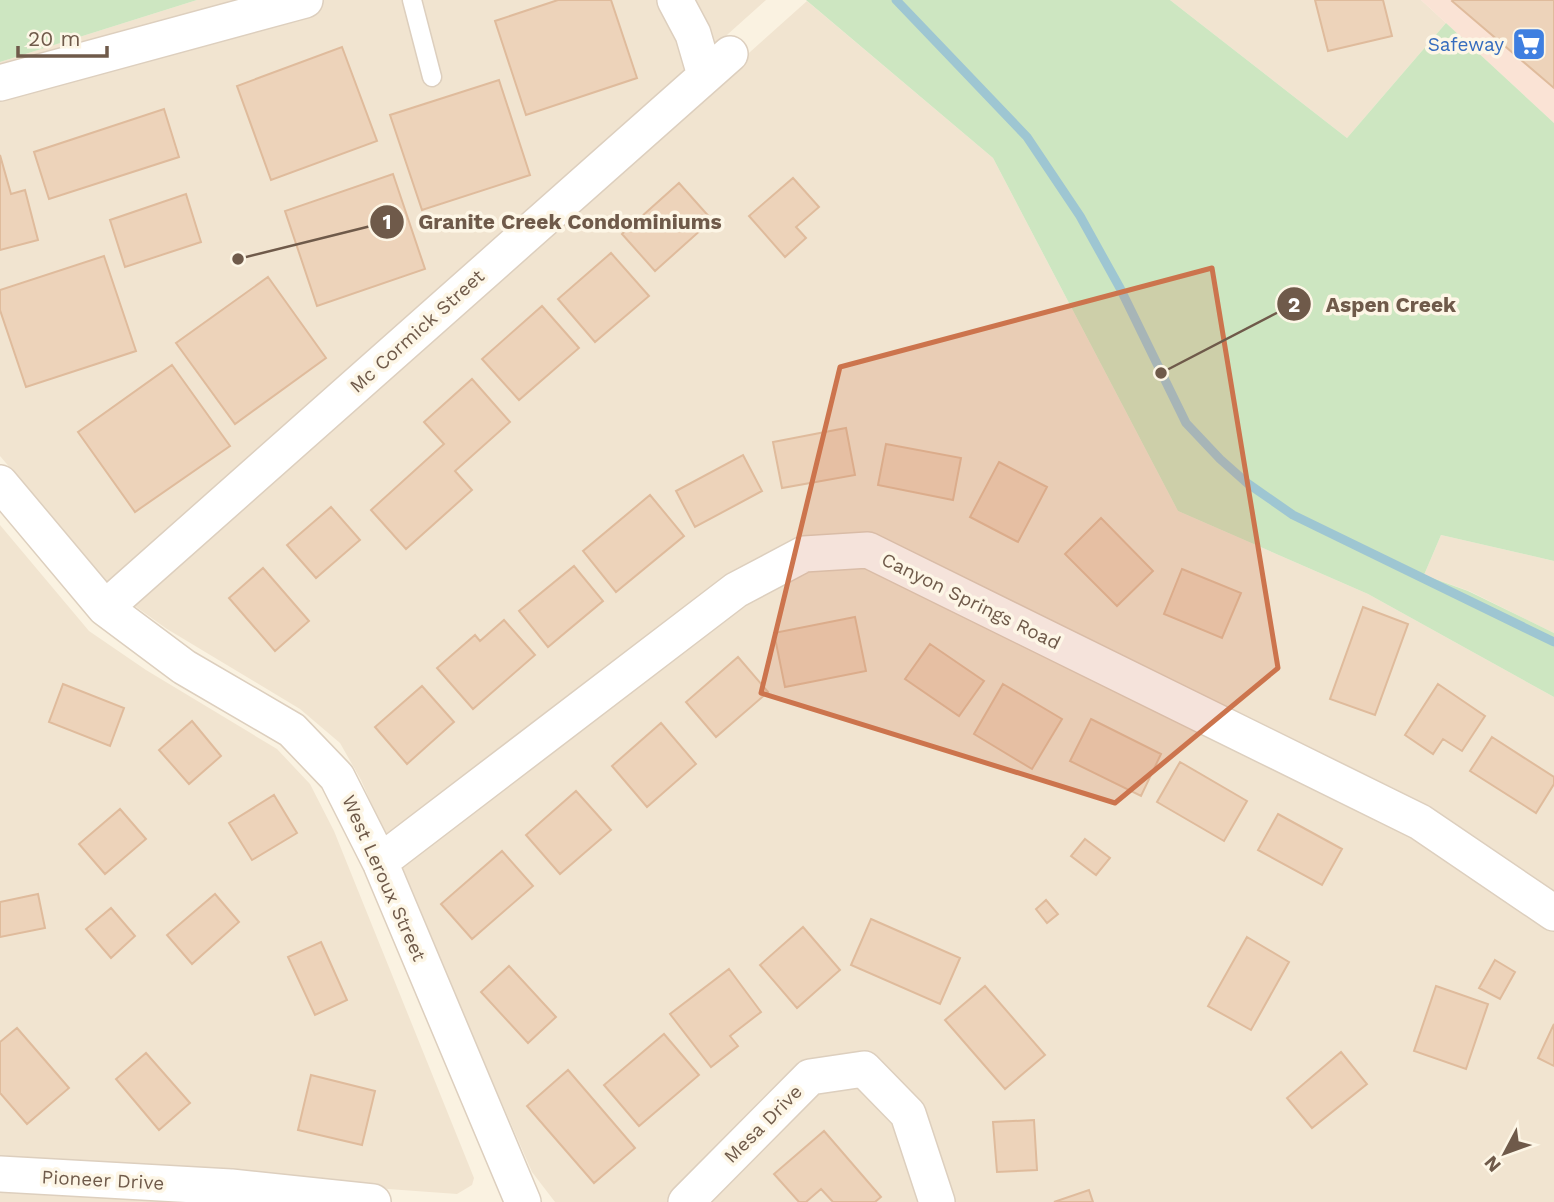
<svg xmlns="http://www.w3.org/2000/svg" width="1554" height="1202" font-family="'Work Sans',sans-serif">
<rect width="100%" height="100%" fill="#faf2e1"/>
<path fill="#f1e4d0" d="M197,0H766L111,587L0,456V62Z
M1170,0H1421L1446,23L1347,138Z
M807,1L993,158L1178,511L1368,594L1554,697V1202H555L532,1172L361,780L340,743L300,709L167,629L132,604Z
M0,525L89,631L146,670L277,749L310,784L334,831L474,1178L472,1185L457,1194L0,1161Z
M1441,535L1554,561V633L1469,591L1424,575Z
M0,1182L232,1202H0Z"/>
<path fill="#fae3d5" d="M1421,0H1554V123L1446,23Z"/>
<path fill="#cde6c1" d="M0,0H197L0,62Z
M806,0H1170L1347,138L1446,23L1554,123V561L1441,535L1424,575L1468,591L1554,633V697L1368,594L1178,511L993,158Z"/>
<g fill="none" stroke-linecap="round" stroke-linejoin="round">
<path stroke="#9ec6d2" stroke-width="9" d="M896,0L1027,137L1080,216L1120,288L1186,423L1220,459L1247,483L1293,515L1554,642"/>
</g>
<path fill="#edd3ba" stroke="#dfbb9c" stroke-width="2" d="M558,0H611L637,78L526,115L495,21Z
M1315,0H1383L1392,36L1328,51Z
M1554,0V88L1452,1L1453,0Z
M342,47L377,141L271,180L237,86Z
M499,80L530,175L422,210L390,115Z
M164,109L179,157L49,199L34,152Z
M0,155L11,194L25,190L38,240L0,250Z
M393,174L425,269L317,306L285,211Z
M793,178L819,207L796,227L806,238L785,257L749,216Z
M679,183L712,220L655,271L622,234Z
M186,194L201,242L125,267L110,220Z
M611,253L649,296L595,342L558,299Z
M104,256L136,351L26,387L0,310V290Z
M268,277L326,358L235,424L176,343Z
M542,306L579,348L519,400L482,359Z
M172,365L230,446L135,512L78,432Z
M472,379L510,422L455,471L472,490L406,549L371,510L444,444L424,422Z
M846,428L855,475L782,488L773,442Z
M886,444L961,458L953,500L878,485Z
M743,455L762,491L695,527L676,491Z
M999,462L1047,487L1018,542L970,517Z
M650,495L684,536L616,592L583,551Z
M331,507L360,540L316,578L287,545Z
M1101,518L1153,571L1117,606L1065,554Z
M574,566L603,601L548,647L519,611Z
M263,568L309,621L275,651L229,598Z
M1182,569L1241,593L1222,638L1164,614Z
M1363,607L1408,624L1375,715L1330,699Z
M855,617L866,671L785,687L774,633Z
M504,620L535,655L473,709L437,668L475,635L480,641Z
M930,644L984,681L959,716L905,679Z
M738,657L768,692L716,737L686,702Z
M63,684L124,708L110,746L49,722Z
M1003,684L1062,719L1032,769L974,734Z
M1438,684L1485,716L1462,751L1443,739L1433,754L1405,735Z
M422,686L454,722L407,764L375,727Z
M1091,719L1161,754L1141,796L1070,761Z
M192,721L221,756L189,784L159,750Z
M661,723L696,764L647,807L612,766Z
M1492,737L1554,777V784L1536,813L1470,771Z
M1180,762L1247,801L1224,841L1157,802Z
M576,791L611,830L560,874L526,835Z
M274,795L297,833L252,860L229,823Z
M120,809L146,839L105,874L79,844Z
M1278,814L1342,849L1322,885L1258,850Z
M1085,839L1110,858L1096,875L1071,856Z
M502,851L533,886L472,939L441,904Z
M38,894L45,928L0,937V902Z
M215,894L239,922L192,964L167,935Z
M1046,900L1058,914L1047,923L1036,909Z
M111,908L135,936L111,958L86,929Z
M871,919L960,958L940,1004L851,965Z
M803,927L840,970L797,1008L760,965Z
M1247,937L1289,962L1251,1030L1208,1006Z
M321,942L347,1000L315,1015L288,957Z
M1495,960L1515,972L1500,999L1479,988Z
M509,966L556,1017L528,1043L481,992Z
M729,969L761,1012L730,1036L738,1046L711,1067L670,1014Z
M985,986L1045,1055L1005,1089L945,1020Z
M1436,986L1488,1004L1466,1069L1414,1051Z
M1554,1024V1066L1538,1058Z
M17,1028L69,1088L27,1124L0,1093V1042Z
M664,1034L699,1075L639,1126L604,1085Z
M1341,1052L1367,1084L1312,1128L1287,1098Z
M146,1053L190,1103L159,1130L116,1079Z
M568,1070L635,1148L594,1183L527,1106Z
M311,1075L375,1091L362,1145L298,1130Z
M1034,1120L1037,1170L997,1172L993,1122Z
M824,1131L881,1197L875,1202H833L821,1189L806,1202H799L774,1174Z
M1089,1190L1093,1202H1054Z"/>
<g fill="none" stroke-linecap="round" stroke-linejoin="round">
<g stroke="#ddcfbe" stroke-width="21">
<path id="service" d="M412,0L432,77"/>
</g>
<g stroke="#ddcfbe" stroke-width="38">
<path id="minor" d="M675,0L693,34L705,75
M0,83L305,0
M0,483L105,608L184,667L292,730L337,777L380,862L523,1202
M105,608L730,54
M380,862L736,590L804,554L868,550L1420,822L1554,913
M0,1174L231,1187L373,1202
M686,1202L810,1077L864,1069L908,1114L937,1202"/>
</g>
<use href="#service" stroke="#fff" stroke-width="18"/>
<use href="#minor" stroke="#fff" stroke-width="35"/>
</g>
<path fill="#cc744d" fill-opacity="0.2" stroke="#cc744d" stroke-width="5" stroke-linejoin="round" d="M1212,268L1278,668L1115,803L761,693L840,367Z"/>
<defs>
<g id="supermarket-square" transform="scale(1.75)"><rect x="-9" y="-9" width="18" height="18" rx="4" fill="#3f7fe0" stroke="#fdf6e6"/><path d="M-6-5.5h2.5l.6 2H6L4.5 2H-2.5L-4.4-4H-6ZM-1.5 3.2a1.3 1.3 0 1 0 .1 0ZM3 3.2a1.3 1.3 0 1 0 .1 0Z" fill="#fff"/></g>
</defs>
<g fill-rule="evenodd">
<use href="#supermarket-square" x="1529" y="44"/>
</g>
<g text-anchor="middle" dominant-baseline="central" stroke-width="7" stroke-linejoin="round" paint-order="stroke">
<g font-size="19" fill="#366cbe" stroke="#fdf6e6" text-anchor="end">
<text x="1504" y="44">Safeway</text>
</g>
<g font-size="19" fill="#6f5a4a" stroke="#fdf6e6">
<text transform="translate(417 331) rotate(-42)">Mc Cormick Street</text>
<text transform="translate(971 601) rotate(26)">Canyon Springs Road</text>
<text transform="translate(384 878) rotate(66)">West Leroux Street</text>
<text transform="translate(763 1124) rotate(-45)">Mesa Drive</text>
<text transform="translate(103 1180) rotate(3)">Pioneer Drive</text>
</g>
</g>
<path fill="none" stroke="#6f5a4a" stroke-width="2.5" d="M238 259L387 222M1161 373L1294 304"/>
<g fill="#6f5a4a" stroke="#fdf6e6" stroke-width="2.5">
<circle cx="238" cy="259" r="7"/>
<circle cx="1161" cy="373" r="7"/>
<circle cx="387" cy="222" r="18"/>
<circle cx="1294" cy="304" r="18"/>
</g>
<g font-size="21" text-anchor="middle" font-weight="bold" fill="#fff">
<text x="387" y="229">1</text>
<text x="1294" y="312">2</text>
</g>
<g font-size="21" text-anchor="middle" font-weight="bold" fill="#6f5a4a" stroke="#fdf6e6" stroke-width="7" stroke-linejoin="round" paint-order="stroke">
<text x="570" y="229">Granite Creek Condominiums</text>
<text x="1391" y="312">Aspen Creek</text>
</g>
<g transform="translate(1505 1153) rotate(229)" stroke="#fdf6e6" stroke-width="5" paint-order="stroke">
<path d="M0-5L12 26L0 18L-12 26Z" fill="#6f5a4a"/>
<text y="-10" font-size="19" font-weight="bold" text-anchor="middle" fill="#6f5a4a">N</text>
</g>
<path d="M18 46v10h89v-10" fill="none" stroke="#6f5a4a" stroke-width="3.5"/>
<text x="28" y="46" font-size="21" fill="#6f5a4a" stroke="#fdf6e6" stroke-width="5" paint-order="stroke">20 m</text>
</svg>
